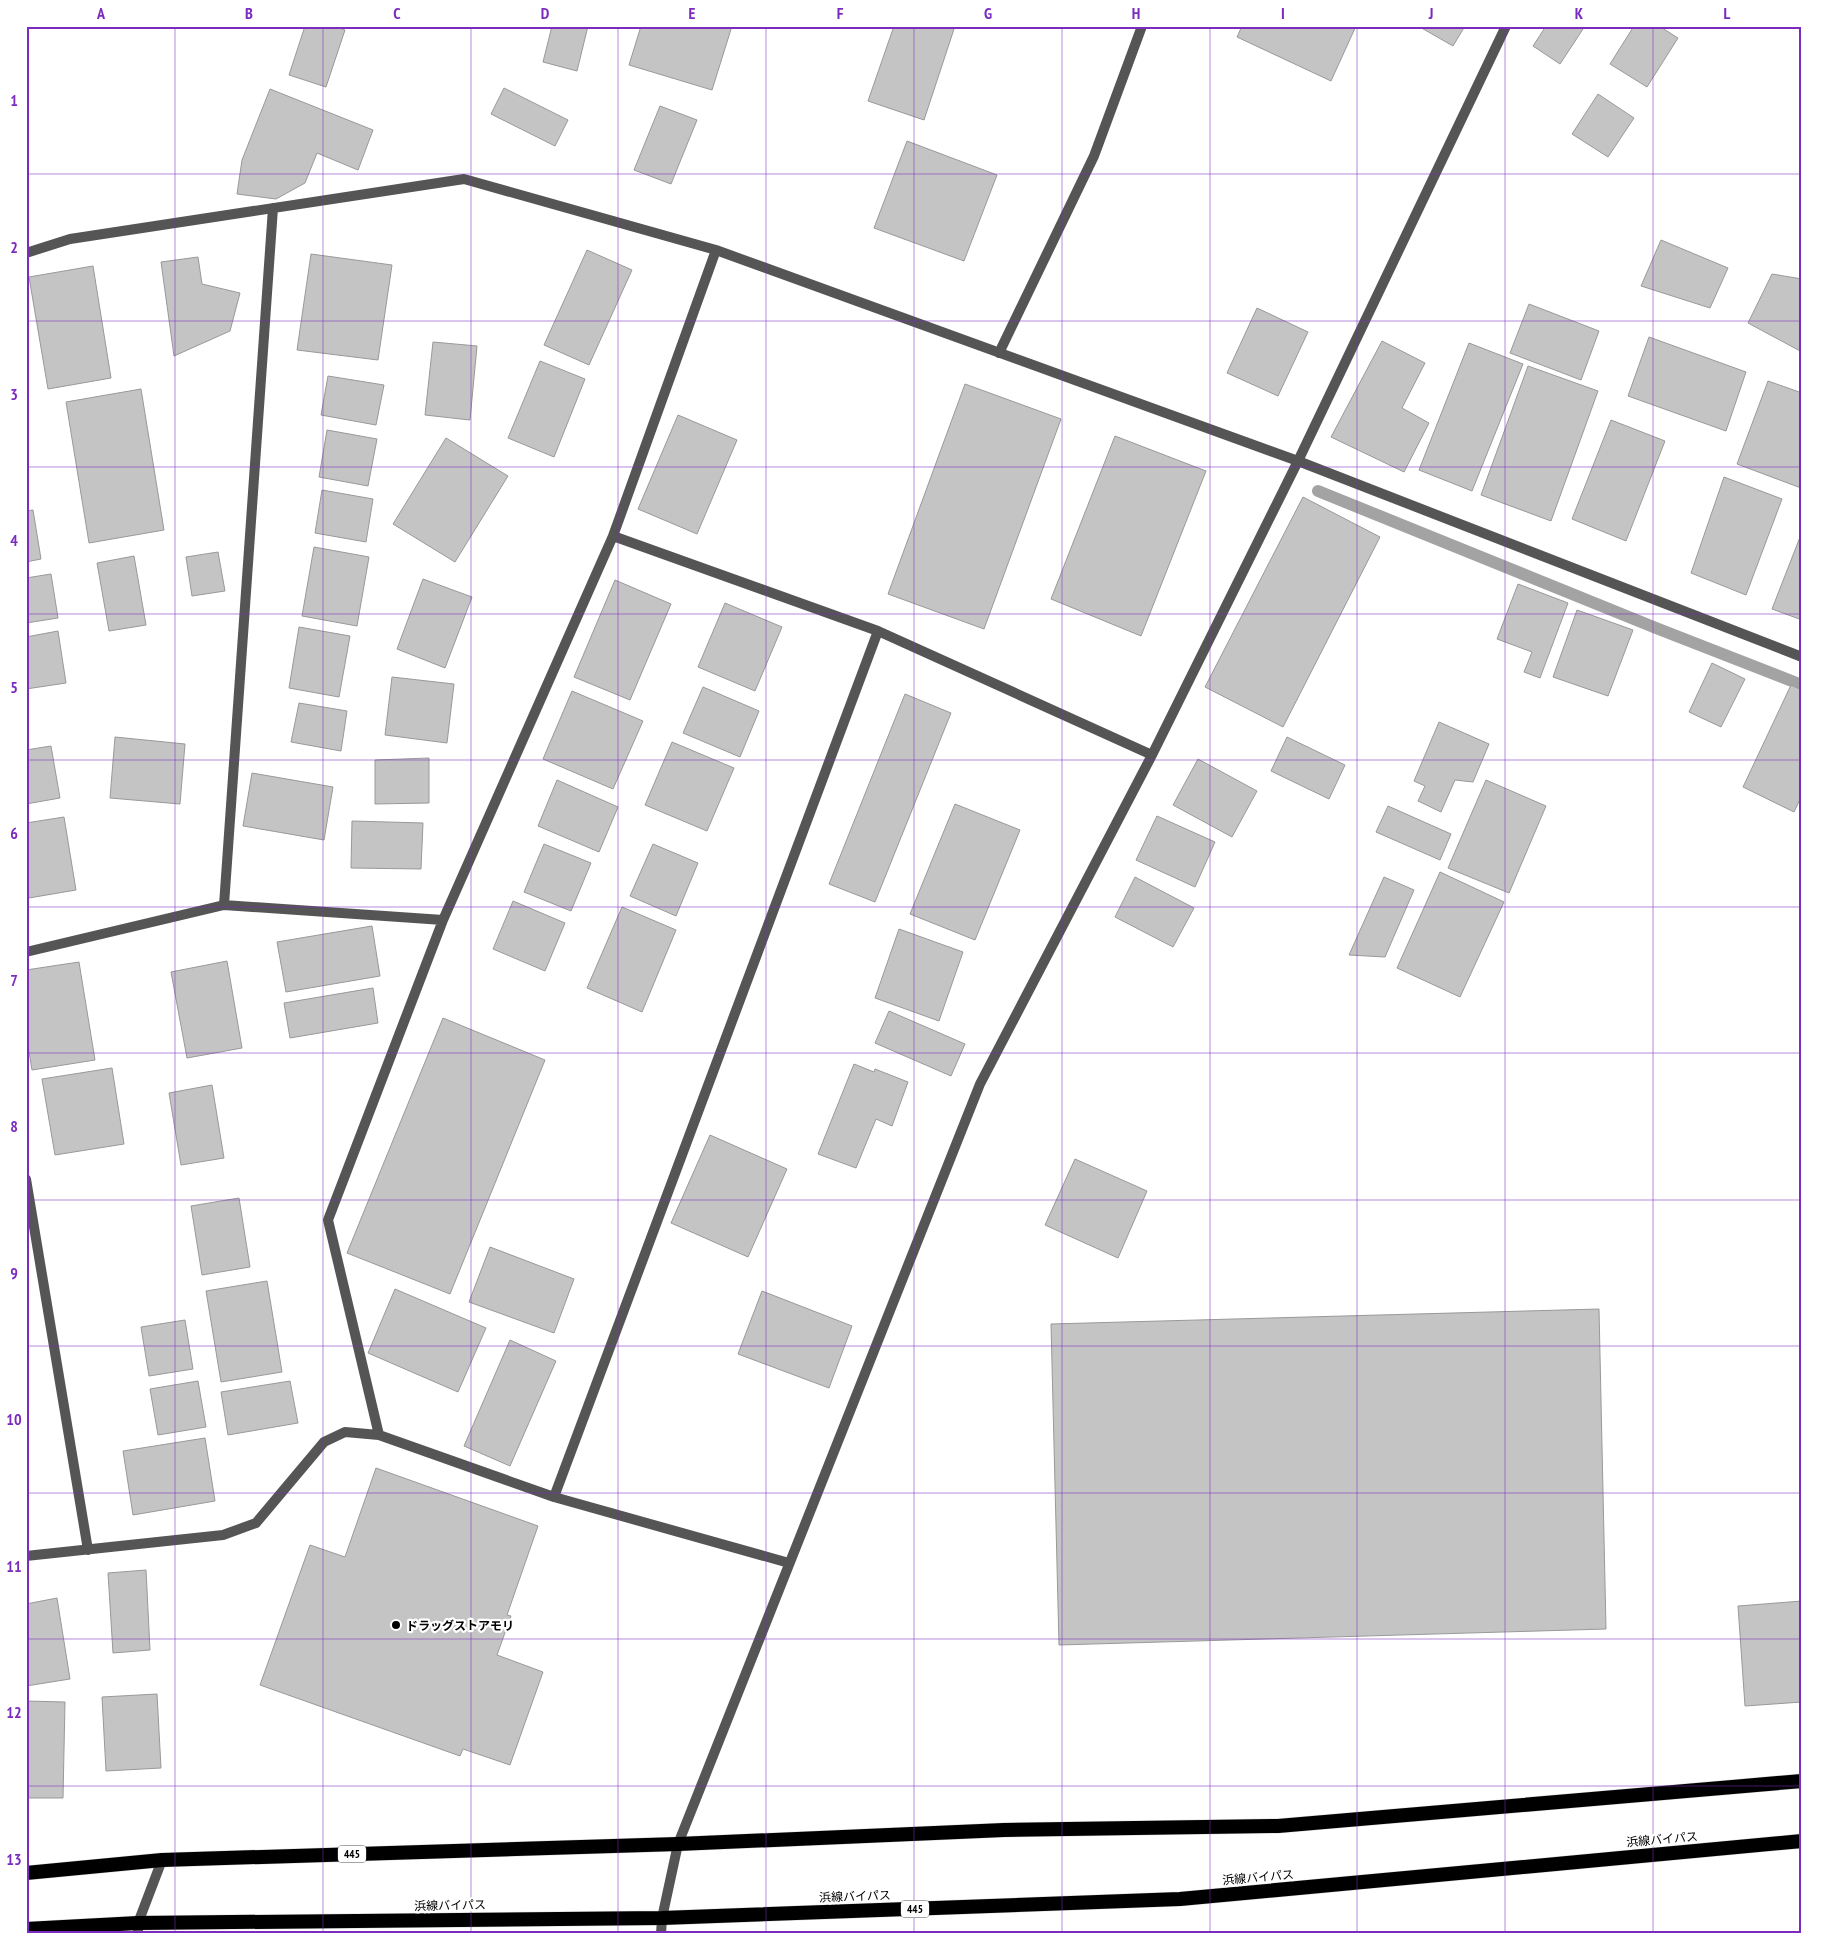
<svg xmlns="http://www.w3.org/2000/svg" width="1828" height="1960" font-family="'PT Sans Narrow','Noto Sans JP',sans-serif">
<rect width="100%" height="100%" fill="#fff"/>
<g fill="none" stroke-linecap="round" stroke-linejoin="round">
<path stroke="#a3a3a3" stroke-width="12" d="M1318,491L1656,628L1802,685"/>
</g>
<path fill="#c4c4c4" stroke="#999" d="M305,26H334L345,30L326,87L289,75Z
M552,26H588L577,71L543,62Z
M641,26H732L712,90L629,65Z
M894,26H955L924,120L868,101Z
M1242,26H1356L1331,81L1237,37Z
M1418,26H1465L1453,46Z
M1546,26H1585L1560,64L1533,46Z
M1634,26H1659L1678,38L1647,87L1610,64Z
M504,88L568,120L555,146L491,114Z
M270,89L373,130L358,170L317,153L305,183L276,199L237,194L242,160Z
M1598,94L1634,118L1608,157L1572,134Z
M660,106L697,120L671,184L634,170Z
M907,141L997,175L964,261L874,228Z
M1661,240L1728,268L1710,308L1641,286Z
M587,250L632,270L589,365L544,345Z
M311,254L392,265L378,360L297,350Z
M198,257L202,284L240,293L230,331L174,356L161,262Z
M93,266L111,378L48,389L29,277Z
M1772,274L1802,279V352L1748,323Z
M1529,304L1599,331L1581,380L1510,353Z
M1257,308L1308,332L1278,396L1227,373Z
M1649,337L1746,372L1726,431L1628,396Z
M1382,341L1425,363L1402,408L1429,423L1404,472L1331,437Z
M433,342L477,346L470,420L425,415Z
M1469,343L1523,364L1472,491L1419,470Z
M540,361L585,379L554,457L508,438Z
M1528,366L1598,391L1551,521L1481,495Z
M328,376L384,385L376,425L321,415Z
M1768,381L1802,393L1801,488L1737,464Z
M965,384L1061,419L984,629L888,594Z
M141,389L164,530L89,543L66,402Z
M678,415L737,440L697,534L638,509Z
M1611,420L1665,441L1626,541L1572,519Z
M327,430L377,439L368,486L319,477Z
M1115,436L1206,471L1141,636L1051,599Z
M446,438L508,476L455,562L393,524Z
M1724,477L1782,499L1746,595L1691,573Z
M322,490L373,499L366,542L315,533Z
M1303,497L1380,537L1283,727L1205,687Z
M33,510L41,559L26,562V511Z
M1802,532V620L1772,609Z
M314,547L369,557L357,626L302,616Z
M218,552L225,591L192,596L186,557Z
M134,556L146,625L109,631L97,563Z
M51,574L58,618L26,623V578Z
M423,579L472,597L445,668L397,649Z
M615,580L671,604L630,700L574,677Z
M1518,584L1568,603L1540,678L1524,672L1532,652L1497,639Z
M725,603L782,627L755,691L698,667Z
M1577,610L1633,630L1608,696L1553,677Z
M299,627L350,636L339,697L289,688Z
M58,631L66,683L26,689V637Z
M1712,663L1745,679L1721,727L1689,712Z
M392,677L454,684L447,743L385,735Z
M1791,685L1802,690V795L1794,812L1743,787Z
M703,687L759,711L740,757L683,733Z
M572,691L643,721L613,789L543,759Z
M905,694L951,713L875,902L829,884Z
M299,703L347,711L341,751L291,742Z
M1439,722L1489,744L1473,782L1455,780L1441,812L1418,801L1425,786L1414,781Z
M115,737L185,744L180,804L110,798Z
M1287,737L1345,765L1329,799L1271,771Z
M672,742L734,768L707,831L645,805Z
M51,746L60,798L26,804V750Z
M429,758V803L375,804V760Z
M1198,759L1257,791L1232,837L1173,805Z
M252,773L333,787L324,840L243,826Z
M557,780L618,807L599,852L538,826Z
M1486,780L1546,806L1509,893L1448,868Z
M955,804L1020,830L975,940L910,914Z
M1388,806L1451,834L1440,860L1376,832Z
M1157,816L1215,842L1195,887L1136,860Z
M64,817L76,890L29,898L26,879V823Z
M352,821L423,823L421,869L351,868Z
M544,844L591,863L571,911L524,892Z
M653,844L698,863L676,916L630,896Z
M1440,872L1504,902L1460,997L1397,968Z
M1135,877L1194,908L1173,947L1115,917Z
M1384,877L1414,890L1385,957L1349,955Z
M513,901L565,923L545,971L493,949Z
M622,907L676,930L642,1012L587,988Z
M372,926L380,976L286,992L277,942Z
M899,929L963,952L939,1021L875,998Z
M227,961L242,1048L187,1058L171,972Z
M79,962L95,1060L32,1070L26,1034V970Z
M373,988L378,1023L290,1038L284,1003Z
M889,1011L965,1044L951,1076L875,1043Z
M443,1018L545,1060L450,1294L347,1253Z
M854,1064L874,1072L875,1069L908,1082L892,1126L876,1119L856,1168L818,1154Z
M112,1068L124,1144L55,1155L42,1079Z
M212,1085L224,1158L181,1165L169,1093Z
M710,1135L787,1169L748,1257L671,1223Z
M1075,1159L1147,1191L1118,1258L1045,1225Z
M239,1198L250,1267L202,1275L191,1206Z
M490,1247L574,1279L554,1333L469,1302Z
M267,1281L282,1372L221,1382L206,1291Z
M395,1289L486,1328L458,1392L368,1353Z
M762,1291L852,1326L829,1388L738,1354Z
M1599,1309L1606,1629L1059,1645L1051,1324Z
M185,1320L193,1369L149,1376L141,1327Z
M510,1340L556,1361L510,1466L464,1446Z
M198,1381L206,1427L158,1435L150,1389Z
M290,1381L298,1423L228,1435L221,1392Z
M205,1438L215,1501L133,1515L123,1451Z
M376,1468L538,1526L507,1615L511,1616L497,1655L543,1672L510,1765L463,1749L460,1756L260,1685L310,1545L345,1557Z
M146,1570L150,1650L113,1653L108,1573Z
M57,1598L70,1679L26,1686V1604Z
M1802,1601V1702L1745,1706L1738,1606Z
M157,1694L161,1768L106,1771L102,1697Z
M26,1701L65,1702L63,1798H26Z"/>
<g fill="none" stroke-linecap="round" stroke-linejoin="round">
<g stroke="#dbdbdb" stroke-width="15">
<path id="trunk" d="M26,1873L162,1860L678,1844L1004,1830L1278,1826L1802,1781
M26,1929L138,1923L662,1918L1180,1899L1802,1841"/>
</g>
<path stroke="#555" stroke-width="10" d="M26,253L70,239L464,179L716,250L1298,461L1802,657
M999,353L1094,156L1142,26
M613,536L878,631L1152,755
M224,905L273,208
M26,952L224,905L443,920
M26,1179L88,1550
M379,1435L328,1220L443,920L613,536L716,250
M554,1497L878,631
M26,1556L223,1535L256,1523L324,1442L345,1432L379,1435L554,1497L789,1563
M678,1844L980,1084L1152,755L1298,461L1506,26
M138,1934V1923L162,1860"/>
<path stroke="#555" stroke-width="10" d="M661,1934L662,1918L678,1844"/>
<use href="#trunk" stroke="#000" stroke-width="14"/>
</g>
<path fill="none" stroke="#7b2cbf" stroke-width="1" stroke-opacity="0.55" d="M175,26V1934M323,26V1934M471,26V1934M618,26V1934M766,26V1934M914,26V1934M1062,26V1934M1210,26V1934M1357,26V1934M1505,26V1934M1653,26V1934M26,174H1802M26,321H1802M26,467H1802M26,614H1802M26,760H1802M26,907H1802M26,1053H1802M26,1200H1802M26,1346H1802M26,1493H1802M26,1639H1802M26,1786H1802"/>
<circle fill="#000" stroke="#fff" stroke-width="2" cx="396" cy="1625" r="5"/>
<g text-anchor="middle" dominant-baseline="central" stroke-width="4.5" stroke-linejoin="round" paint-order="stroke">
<g fill="#fff" stroke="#4c4c4c" stroke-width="1">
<rect x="338" y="1845.5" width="28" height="17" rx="4"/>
<rect x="901" y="1900.5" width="28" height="17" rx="4"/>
</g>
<g font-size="11" font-weight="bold" fill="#000">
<text x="352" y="1854">445</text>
<text x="915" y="1909">445</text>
</g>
<g font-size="12" font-weight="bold" fill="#000" stroke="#fff" text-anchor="start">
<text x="406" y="1625">ドラッグストアモリ</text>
</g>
<g font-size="12" fill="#000" stroke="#fff">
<text transform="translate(1662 1839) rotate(-5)">浜線バイパス</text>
<text transform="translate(1258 1877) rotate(-5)">浜線バイパス</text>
<text transform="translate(855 1896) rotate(-2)">浜線バイパス</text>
<text transform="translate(450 1905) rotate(-1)">浜線バイパス</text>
</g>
</g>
<rect width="1828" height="1960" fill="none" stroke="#ffffff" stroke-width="55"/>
<rect x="28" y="28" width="1772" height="1904" fill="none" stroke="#7b2cbf" stroke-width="2"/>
<g font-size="16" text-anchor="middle" font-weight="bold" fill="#7b2cbf">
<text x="101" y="19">A</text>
<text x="249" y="19">B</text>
<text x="397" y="19">C</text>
<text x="545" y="19">D</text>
<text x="692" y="19">E</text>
<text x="840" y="19">F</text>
<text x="988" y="19">G</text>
<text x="1136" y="19">H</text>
<text x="1283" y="19">I</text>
<text x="1431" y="19">J</text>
<text x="1579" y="19">K</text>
<text x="1727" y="19">L</text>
<text x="14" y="106">1</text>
<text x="14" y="253">2</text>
<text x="14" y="400">3</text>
<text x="14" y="546">4</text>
<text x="14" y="693">5</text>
<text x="14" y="839">6</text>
<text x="14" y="986">7</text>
<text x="14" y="1132">8</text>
<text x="14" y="1279">9</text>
<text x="14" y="1425">10</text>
<text x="14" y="1572">11</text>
<text x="14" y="1718">12</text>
<text x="14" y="1865">13</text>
</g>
</svg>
